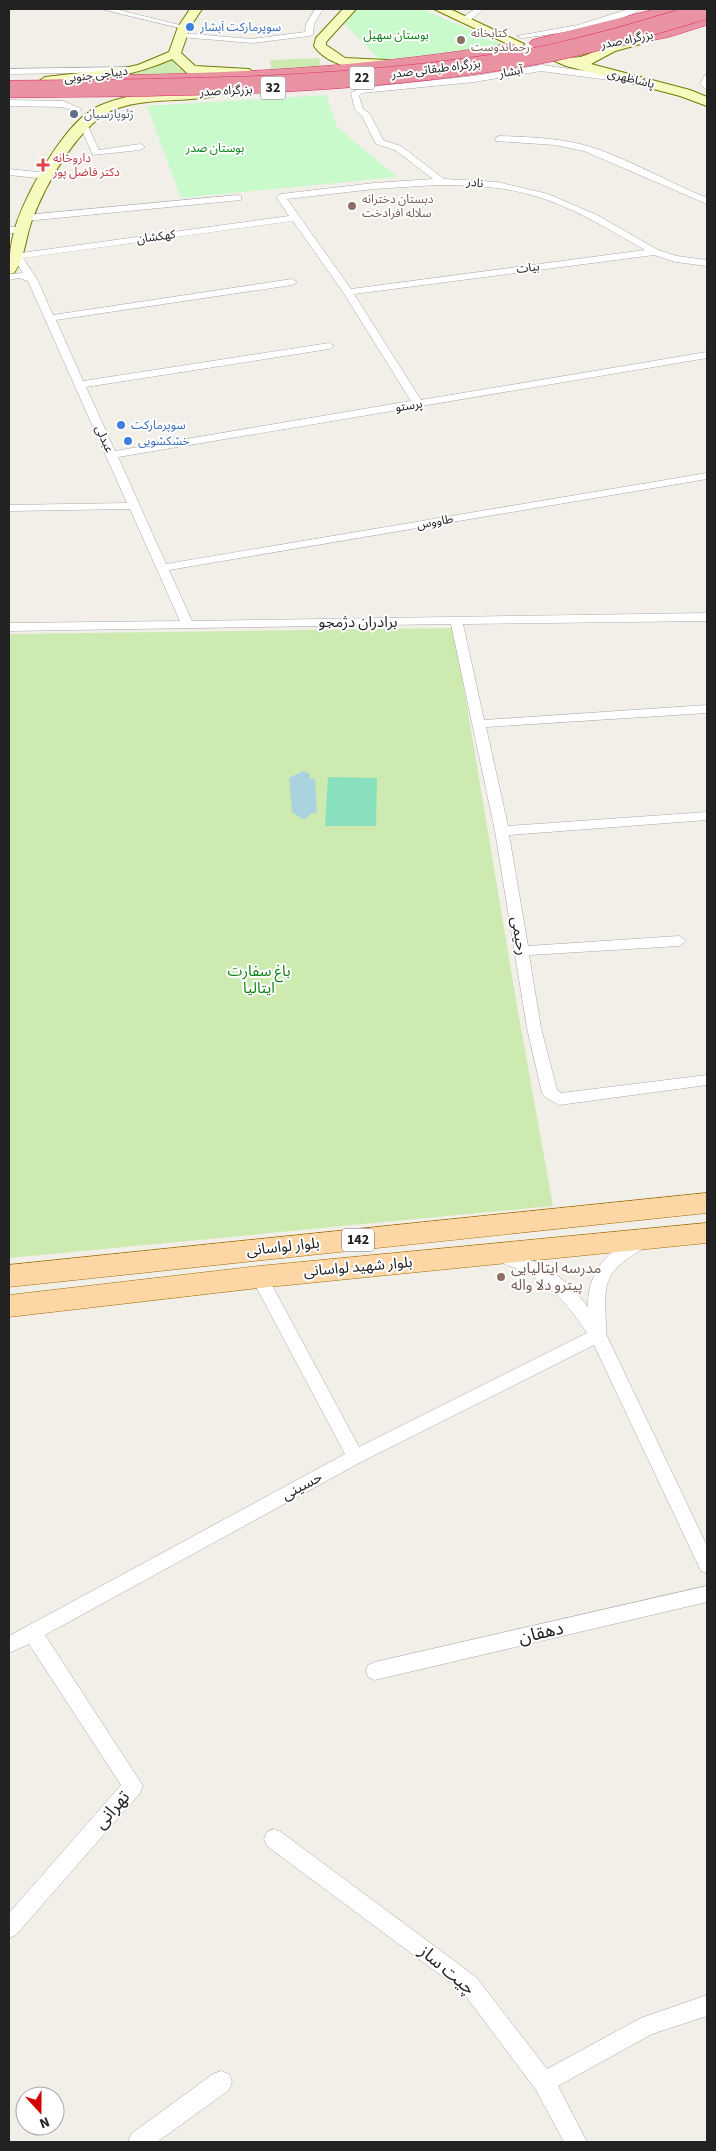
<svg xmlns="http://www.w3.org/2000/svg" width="716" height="2151" font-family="'Source Sans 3','Noto Sans Arabic',sans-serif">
<rect width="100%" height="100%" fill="#f2efe9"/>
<path fill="#cdebb0" d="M171,58L177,67L197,74L118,77L151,69Z
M319,58L321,67L271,69L270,60Z
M454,628L517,1006L553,1206L9,1258V634Z"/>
<path fill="#c8facc" d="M357,9H422L507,46L382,62L344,23V20Z
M326,95L337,127L397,177L181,198L147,106Z"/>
<path fill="#88e0be" d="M328,777L377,778L376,826H325Z"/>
<path fill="#aad3df" d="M303,771L310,774V779H315L317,813H312L304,820L292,812L289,778Z"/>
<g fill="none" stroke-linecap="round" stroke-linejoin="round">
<g stroke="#a9a9a9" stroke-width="1">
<path id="street" d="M101,9H115L188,27L184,29Z
M315,9H323L314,24L313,34L309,36L252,43L181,37L177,35L181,33L252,39L305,32L306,24Z
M475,9H484L468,22H462V18Z
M629,9H640C621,24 547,36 521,38L517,36L578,25Z
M541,65L624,76L628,79L624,82L541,71L474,82L362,93L359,96L363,109L370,114L383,140L401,146L444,179L497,182L548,194L597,215L658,250L677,256L707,260V266L676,262L654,255L354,294L421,400L707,352V358L118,457L166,564L707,473V479L169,570L192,621L707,613V621L463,624L484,720L707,705V713L486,727L508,826L707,812V820L509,835L528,946L679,936L686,941L679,946L529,955L541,1028L557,1090L561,1093L707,1075V1085L559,1105L545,1097L542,1093L527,1028L495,831L451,624L9,631V623L180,621L130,509L9,511V505L127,503L28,281L19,278L9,280V274L23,273L12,256L14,254L289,216L276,197L281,194L374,183L433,179L395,150L376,144L362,116L355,110L351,93L360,88L474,76ZM436,185C467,185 498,186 528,194C570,205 608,229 645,250L351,289L287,199L374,189ZM293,221L343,292L411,401L115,451L86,387L329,349L334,346L329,343L83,381L56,320L292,285L297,282L292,279L53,315L37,279L23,258Z
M134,67L135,69L131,72L9,74V69Z
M707,75V90L700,84L704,76Z
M9,100L63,101L82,109L78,112L62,107L9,106Z
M80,122H86L99,150L140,144L145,147L140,150L93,155L79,124Z
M499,136C530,137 561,138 591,147C631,160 668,182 707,198V204L584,151L555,145L496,141L495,139Z
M9,169L47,173L52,176L47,179L9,175Z
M238,195L241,196V200L26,221L21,218L26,215Z
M9,227H21L26,230L21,233H9Z
M640,1237L646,1239L648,1243L646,1247C597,1275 606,1285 606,1334L707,1546V1573L701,1571L594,1345L361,1462L45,1635L143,1786L140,1793L16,1935L9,1938V1913L121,1785L29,1644L9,1653V1636L345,1454L251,1277L253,1272L259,1271L265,1272L359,1447L587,1333C560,1292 541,1276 494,1260L492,1256L494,1252C502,1249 509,1253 517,1255C547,1265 569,1281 588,1307C587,1273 608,1247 640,1237Z
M707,1586V1602L375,1680L368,1677L366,1671L368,1665L375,1662Z
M274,1829L281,1832L476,1977L547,2069L641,2018L707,1995V2016L652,2034L558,2086L587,2142H564L536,2090L462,1991L267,1846L264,1839L267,1832Z
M221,2071L229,2074L232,2082L229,2090L157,2142H128L131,2134L213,2074Z"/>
</g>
<g stroke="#707d05" stroke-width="2">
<path id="secondary" d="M190,9H202L190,27L181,53L195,66L249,69L255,73L254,76L192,74L187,73L172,59C130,78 91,80 45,85L39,81L45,77L124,68L138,65L169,52L178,27Z
M343,9H356L326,42V45L345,58L387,60L391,61L393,64L391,67C367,73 329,68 314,46L316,38Z
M434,9H450L524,44L522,47H514Z
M644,35L650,39L648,42L615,51L591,64L690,90L707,97V106L680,96L566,66L548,58L554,54C583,61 580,57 606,46C618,41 632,38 644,35Z
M215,88L221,92L220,95C186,103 151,97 118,108C80,120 44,187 31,223C25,240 25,258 14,273L9,274C9,256 11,239 17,222C29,189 66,120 99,106C135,90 177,92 215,88Z"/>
</g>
<g stroke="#a06b00" stroke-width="1">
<path id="primary" d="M707,1193V1213L9,1287V1265Z
M707,1223V1243L259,1288L9,1317V1295L259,1266Z"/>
</g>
<g stroke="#dc2a67" stroke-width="1">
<path id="highway" d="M656,9H678L676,12L537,48L529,43L532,40Z
M707,15V25L669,37L615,48L607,43L610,40L666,28Z
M512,43L520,48L517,51L416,67L318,77L123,85L115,80L123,75C254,73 383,65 512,43Z"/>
</g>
<use href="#street" fill="#fff" fill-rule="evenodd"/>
<use href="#secondary" fill="#f7fabf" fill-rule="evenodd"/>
<use href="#primary" fill="#fcd6a4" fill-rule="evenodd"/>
<use href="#highway" fill="#e892a2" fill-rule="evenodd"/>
<g stroke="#dc2a67" stroke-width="18" stroke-linecap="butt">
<path id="highway-bridge" d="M9,89C185,88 362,87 536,56C594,45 651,27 707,10"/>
</g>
<use href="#highway-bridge" stroke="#e892a2" stroke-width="17"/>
</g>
<g fill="#3f7fe0" stroke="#fff" stroke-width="2">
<circle cx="190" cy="27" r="5"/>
<circle cx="121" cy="425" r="5"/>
<circle cx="128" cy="441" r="5"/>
</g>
<g fill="#8d6e63" stroke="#fff" stroke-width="2">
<circle cx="461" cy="40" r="5"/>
<circle cx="352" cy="206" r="5"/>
<circle cx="501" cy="1277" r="5"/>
</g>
<circle fill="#5c6f8a" stroke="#fff" stroke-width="2" cx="74" cy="114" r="5"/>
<path fill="#e0444e" stroke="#fff" stroke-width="2" d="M40.5 157.5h5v5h5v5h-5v5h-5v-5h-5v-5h5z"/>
<g text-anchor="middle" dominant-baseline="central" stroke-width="4" stroke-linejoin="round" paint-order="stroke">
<g font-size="12" fill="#366cbe" stroke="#fff" text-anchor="start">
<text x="200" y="27">سوپرمارکت آبشار</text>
<text x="131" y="425">سوپرمارکت</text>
<text x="138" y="441">خشکشویی</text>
</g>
<g font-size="12" fill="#785e54" stroke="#fff" text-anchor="start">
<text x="471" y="33">کتابخانه<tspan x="471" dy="14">رحماندوست</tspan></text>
<text x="362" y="199">دبستان دخترانه<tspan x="362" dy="14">سلاله افرادخت</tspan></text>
</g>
<g font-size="12" fill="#0c8416" stroke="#fff">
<text x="396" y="35">بوستان سهیل</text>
<text x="215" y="148">بوستان صدر</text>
</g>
<g font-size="12" fill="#222" stroke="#fff">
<text transform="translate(627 40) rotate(-11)">بزرگراه صدر</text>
<text transform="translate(436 69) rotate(-7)">بزرگراه طبقاتی صدر</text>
<text transform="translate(511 72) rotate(-10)">آبشار</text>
<text transform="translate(96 75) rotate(-7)">دیباجی جنوبی</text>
<text transform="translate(631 79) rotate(14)">پاشاظهری</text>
<text transform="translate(226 91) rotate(-3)">بزرگراه صدر</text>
<text transform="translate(475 183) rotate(6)">نادر</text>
<text transform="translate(156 237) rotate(-8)">کهکشان</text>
<text transform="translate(528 268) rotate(-7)">بیات</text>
<text transform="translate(409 406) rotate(-9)">پرستو</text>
<text transform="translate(104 439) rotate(66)">عبدلی</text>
<text transform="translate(435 522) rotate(-10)">طاووس</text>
</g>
<g font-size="12" fill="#4e5e75" stroke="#fff" text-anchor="start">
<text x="84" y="114">ژئوپارسیان</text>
</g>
<g font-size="12" fill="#be3a42" stroke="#fff" text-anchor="start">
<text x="53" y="158">داروخانه<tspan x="53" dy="14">دکتر فاضل پور</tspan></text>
</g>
<g fill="#fff" stroke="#646464" stroke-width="1">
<rect x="349.5" y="66.5" width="25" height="23" rx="4"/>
<rect x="260.5" y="76.5" width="25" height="23" rx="4"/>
<rect x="342" y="1228.5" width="32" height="23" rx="4"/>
</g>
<g font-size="14" font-weight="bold" fill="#222">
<text x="362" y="78">22</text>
<text x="273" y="88">32</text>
<text x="358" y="1240">142</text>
</g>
<g font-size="15" fill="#222" stroke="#fff">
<text x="358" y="622">برادران دژمجو</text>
<text transform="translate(519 936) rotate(81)">رحیمی</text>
<text transform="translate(283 1247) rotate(-6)">بلوار لواسانی</text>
<text transform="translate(358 1267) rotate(-5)">بلوار شهید لواسانی</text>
<text transform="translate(302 1486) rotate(-28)">حسینی</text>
</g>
<g font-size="15" fill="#0c8416" stroke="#fff">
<text x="259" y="971">باغ سفارت<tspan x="259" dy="17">ایتالیا</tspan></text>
</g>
<g font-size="15" fill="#785e54" stroke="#fff" text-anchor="start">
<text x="511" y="1268">مدرسه ایتالیایی<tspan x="511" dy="17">پیترو دلا واله</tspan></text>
</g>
<g font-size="18" fill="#222" stroke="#fff">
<text transform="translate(541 1633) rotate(-13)">دهقان</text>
<text transform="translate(112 1810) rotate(-49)">تهرانی</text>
<text transform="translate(447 1970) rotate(40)">چیت ساز</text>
</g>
</g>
<rect width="716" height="2151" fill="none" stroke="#222222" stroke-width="20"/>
<g transform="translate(40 2111) rotate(159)"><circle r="24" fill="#ffffff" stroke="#a7a7a7"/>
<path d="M0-4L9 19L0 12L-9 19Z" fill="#d40000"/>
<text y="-8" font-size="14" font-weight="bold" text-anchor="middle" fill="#222222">N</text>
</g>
</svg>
